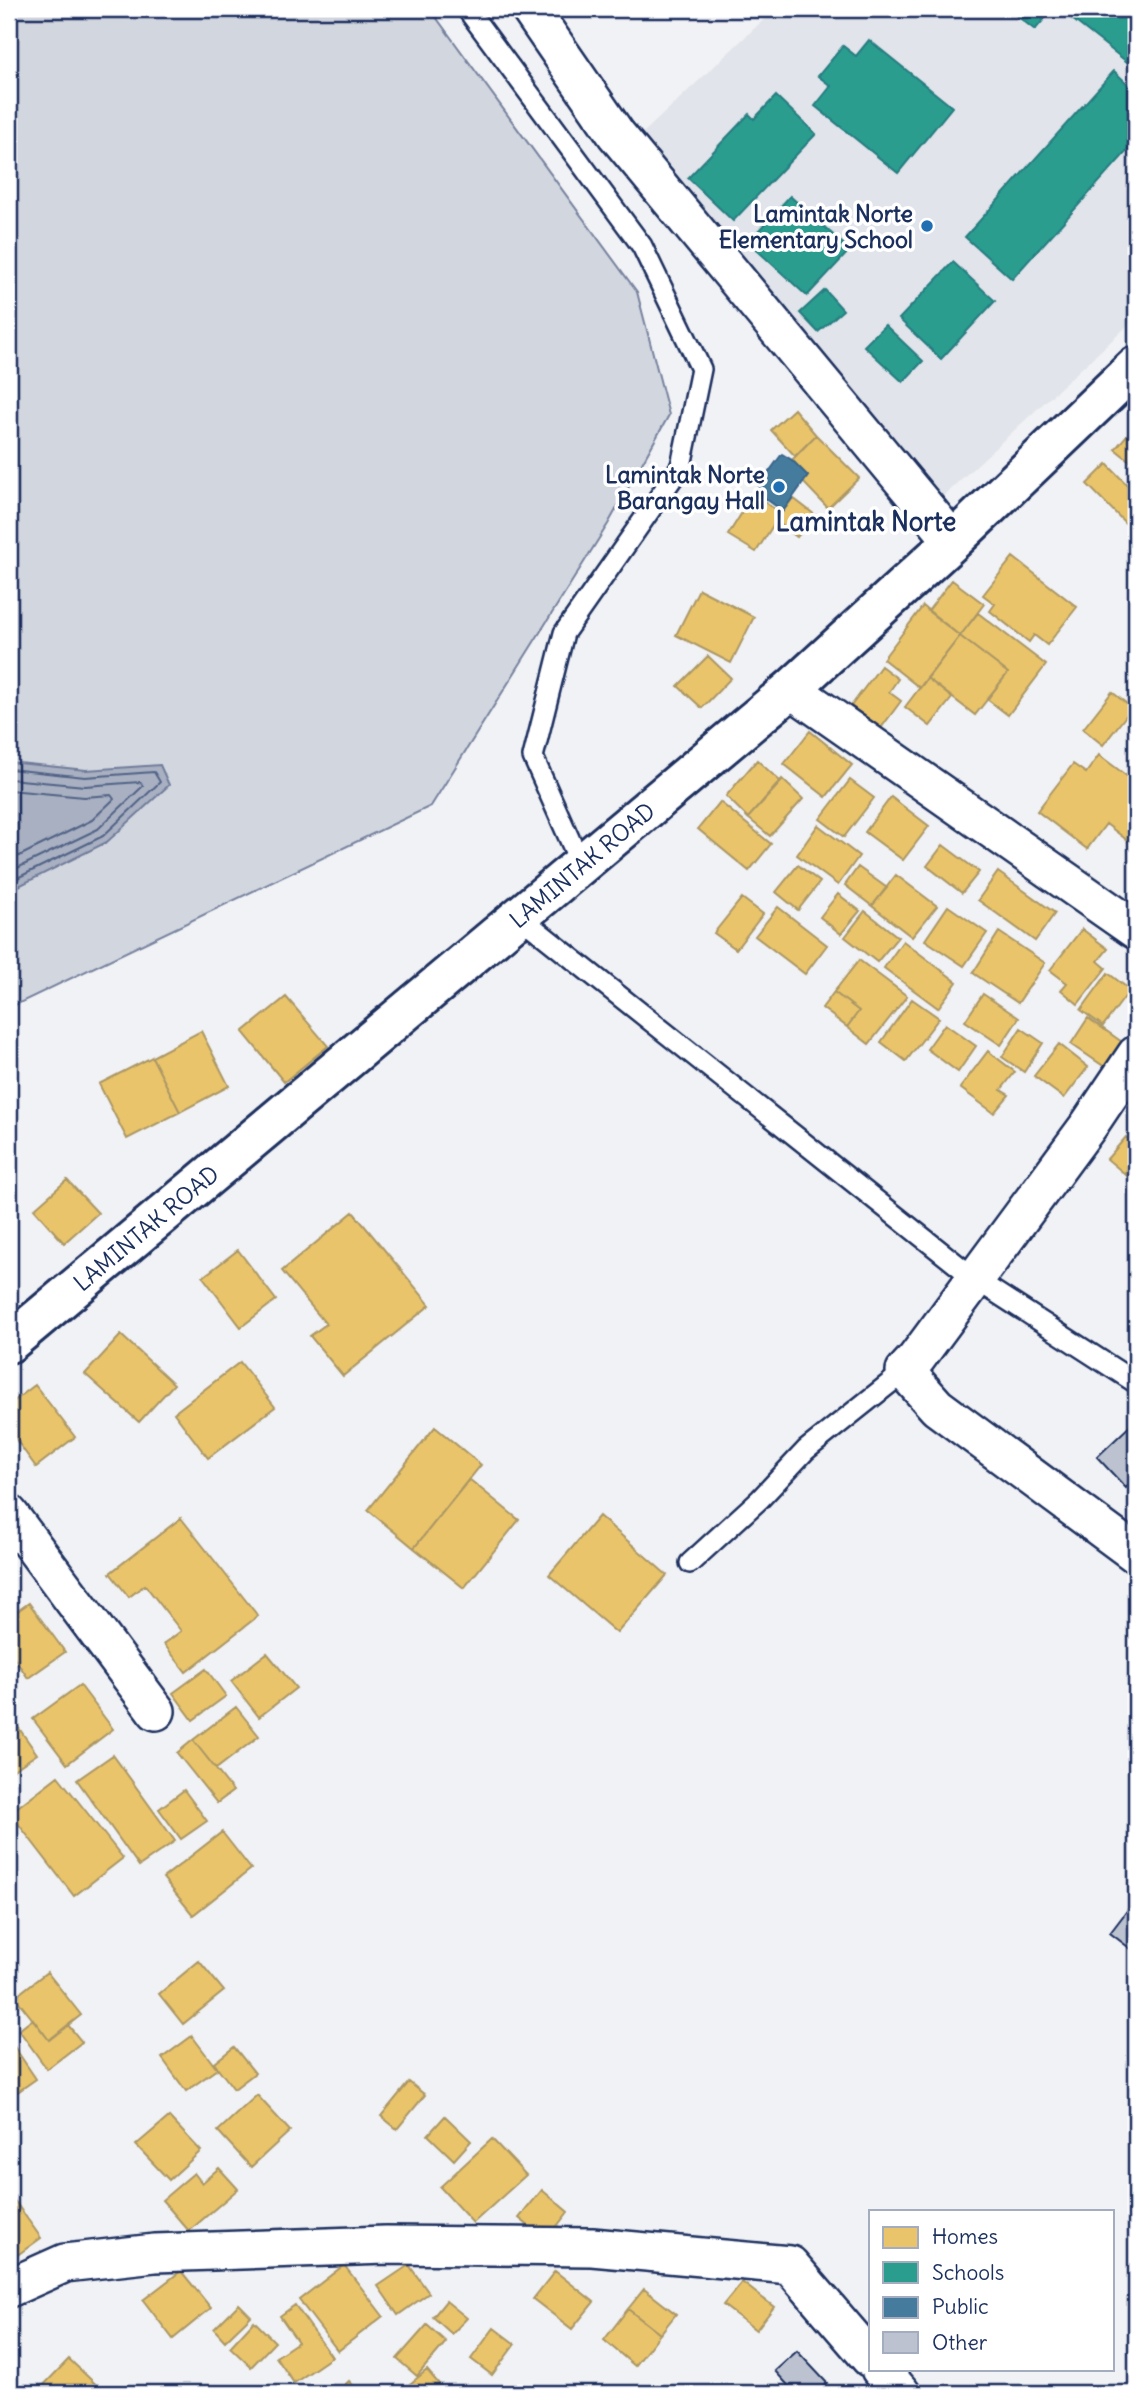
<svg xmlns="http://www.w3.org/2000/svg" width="1145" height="2402" font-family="Delius,sans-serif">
<rect width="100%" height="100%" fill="#f1f2f5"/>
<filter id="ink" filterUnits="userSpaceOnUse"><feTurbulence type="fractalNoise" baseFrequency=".0143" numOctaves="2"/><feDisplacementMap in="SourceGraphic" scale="14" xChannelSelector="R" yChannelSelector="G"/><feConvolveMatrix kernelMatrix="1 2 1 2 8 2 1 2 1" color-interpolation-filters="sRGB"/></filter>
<g filter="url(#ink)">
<path fill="#e1e4ea" d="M775,9H1136V318L942,497L642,134Z"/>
<path fill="#d2d6df" stroke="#76829e" stroke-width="2" d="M9,9H430L637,292L669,415L608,524L431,806L9,1008Z"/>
<path fill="#a8b0c2" stroke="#707c9a" stroke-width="2" d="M9,762L86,770L160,765L169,785L107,842L9,891Z"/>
<path fill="#e9c46a" stroke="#ab9766" stroke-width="2" d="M794,409L816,435L795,456L771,430Z
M1133,428L1136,431V466L1115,449Z
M816,435L859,478L828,508L803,482L808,476L792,460Z
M1107,464L1136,494V534L1087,484Z
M753,495L781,513L756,552L728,535Z
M793,498L815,515L797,537L776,521Z
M1013,557L1077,607L1047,645L1034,635L1029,642L990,611L995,604L983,595Z
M952,580L984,604L960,636L928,611Z
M699,589L754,617L731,663L676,635Z
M923,606L960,636L920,688L883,659Z
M978,613L1046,665L1008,715L987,699L1008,673L960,636Z
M960,636L1008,673L975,715L927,678Z
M708,656L731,678L702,708L678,686Z
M881,666L898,679L889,692L901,701L881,728L851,706Z
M927,678L952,698L930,726L905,707Z
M1112,692L1132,708L1103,745L1083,729Z
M810,731L852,765L826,797L784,764Z
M1099,755L1136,783V847L1106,824L1087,849L1037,811L1073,764L1086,773Z
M757,760L781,782L748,818L726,796Z
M782,779L803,799L770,836L748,818Z
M850,780L874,798L844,837L820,819Z
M891,797L929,826L903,860L865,832Z
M720,802L771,844L749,871L698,829Z
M818,825L859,856L838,885L797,855Z
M943,845L979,872L962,893L927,866Z
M798,865L820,882L798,910L776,892Z
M858,867L887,888L872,906L845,885Z
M998,872L1055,913L1035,941L978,900Z
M896,875L937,906L912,937L872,906Z
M838,894L860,911L841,934L820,917Z
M742,898L763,914L736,949L714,933Z
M948,906L987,933L964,966L925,940Z
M778,907L827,945L805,974L755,936Z
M865,911L898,937L877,962L845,937Z
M1082,929L1108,949L1098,961L1106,968L1078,1004L1061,990L1067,983L1050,970Z
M999,932L1045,963L1018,1003L973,973Z
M903,941L957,982L938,1008L884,968Z
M859,960L907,996L869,1044L847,1027L859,1011L834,992Z
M1108,973L1130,990L1103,1026L1081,1010Z
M834,992L859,1011L847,1027L822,1008Z
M983,994L1019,1018L1001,1045L965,1021Z
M286,997L328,1046L284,1082L243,1032Z
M912,999L939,1018L906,1061L881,1042Z
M1088,1018L1122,1042L1105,1067L1071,1044Z
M945,1024L976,1046L958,1072L927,1049Z
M1021,1028L1043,1043L1024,1072L1002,1057Z
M201,1031L229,1086L180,1112L152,1057Z
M1059,1044L1088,1067L1064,1098L1034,1076Z
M988,1051L1015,1072L1001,1090L1009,1095L994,1113L960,1088Z
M152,1057L180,1112L127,1139L99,1084Z
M1126,1137L1136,1146V1161L1125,1174L1107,1159Z
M1136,1161V1183L1125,1174Z
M67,1180L98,1213L64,1243L34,1209Z
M353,1212L430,1305L343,1376L310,1336L326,1324L282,1271Z
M238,1250L276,1300L241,1327L203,1277Z
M121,1335L174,1384L139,1422L85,1374Z
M240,1362L275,1407L208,1458L174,1413Z
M35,1385L75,1437L36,1467L9,1430V1405Z
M435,1427L481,1465L414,1548L368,1510Z
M469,1479L519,1520L464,1588L414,1548Z
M599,1516L667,1575L617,1633L549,1575Z
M181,1518L258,1616L186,1672L164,1644L181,1631L145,1585L129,1597L110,1573Z
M29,1603L65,1652L28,1678L15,1659L9,1663V1617Z
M267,1653L296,1688L259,1717L231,1681Z
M206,1669L226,1696L193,1720L173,1693Z
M80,1685L113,1729L67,1764L33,1719Z
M236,1707L259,1736L216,1769L193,1740Z
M9,1714L37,1754L9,1773Z
M193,1740L233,1791L217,1803L177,1753Z
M113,1755L175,1841L139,1866L77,1780Z
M58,1776L123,1858L74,1896L10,1813Z
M184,1790L207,1821L181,1839L159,1809Z
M222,1832L251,1869L193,1915L163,1878Z
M199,1961L224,1991L183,2024L159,1994Z
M47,1972L81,2015L49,2040L15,1997Z
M33,2019L49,2040L68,2025L82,2042L47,2069L19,2030Z
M192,2036L217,2069L186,2091L162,2058Z
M9,2039L36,2079L9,2098Z
M234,2047L255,2073L234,2089L214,2063Z
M409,2082L425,2095L397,2129L381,2116Z
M257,2095L290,2131L251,2167L218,2131Z
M445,2116L471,2141L454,2160L428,2135Z
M169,2117L201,2151L169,2180L136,2145Z
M492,2139L526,2175L473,2223L440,2187Z
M219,2168L238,2189L189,2231L162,2200L194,2173L202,2183Z
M542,2190L568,2212L546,2240L519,2218Z
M9,2193L41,2238L9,2261Z
M344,2265L383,2316L338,2351L299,2300Z
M409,2265L429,2293L398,2315L378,2286Z
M181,2271L211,2308L173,2339L143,2300Z
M555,2271L594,2302L572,2329L533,2299Z
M742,2282L774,2307L756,2330L723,2305Z
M644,2289L676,2314L660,2334L628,2309Z
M446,2301L467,2318L452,2334L433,2317Z
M239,2304L251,2316L225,2341L214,2329Z
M295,2305L332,2357L294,2383L276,2357L298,2342L280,2316Z
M628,2309L660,2334L635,2366L604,2340Z
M254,2321L275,2342L251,2367L230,2347Z
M427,2325L446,2342L417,2376L397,2359Z
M494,2328L515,2344L492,2375L471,2359Z
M69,2359L105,2393H36Z
M427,2370L445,2391L443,2393H399Z
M349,2381L360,2393H336Z"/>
<path fill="#2a9d8f" stroke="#267c80" stroke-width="2" d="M1008,9H1053L1035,30Z
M1072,9H1136V69L1067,15Z
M869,40L952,107L898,173L815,106L831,86L818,76L843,46L856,56Z
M1114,71L1136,92V141L1012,279L965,237Z
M776,96L816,134L733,221L688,178L749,114L754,119Z
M790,196L850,250L807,296L748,242Z
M953,262L995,301L941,359L899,319Z
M825,290L843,310L818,332L800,313Z
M885,325L923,361L903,382L864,346Z"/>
<path fill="#457b9d" stroke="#38648a" stroke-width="2" d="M782,454L792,460L808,476L783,511L755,491Z"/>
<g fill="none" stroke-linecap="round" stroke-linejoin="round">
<path stroke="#536386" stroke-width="2" d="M9,769L85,777L154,772L160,782L103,836L9,882
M9,779L85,786L140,782L143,786L98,829L9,872
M9,790L84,797L111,795L114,799L92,820L9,861"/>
</g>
<path fill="#bcc2d0" stroke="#1b2f5e" stroke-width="2" d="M1136,1420V1478L1126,1488L1097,1457Z
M1136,1899V1953L1110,1933Z
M797,2351L827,2383L816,2393H795L775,2371Z"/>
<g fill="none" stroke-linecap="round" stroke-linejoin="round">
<g stroke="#1b2f5e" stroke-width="24">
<path id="service" d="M467,9L642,246L701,369L681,466L564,633L533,757L581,865
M520,917L975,1279L1136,1383
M690,1563L760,1499L806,1450L905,1371"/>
</g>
<g stroke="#1b2f5e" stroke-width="42">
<path id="minor" d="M530,9L616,134L953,541
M791,689L1136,930
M1136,1055L1089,1125L916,1359L905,1371L937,1407L1136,1554
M9,1514L156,1711
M9,2288L65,2263L155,2253L386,2245L592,2247L790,2265L870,2358
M880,2369L901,2393"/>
</g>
<g stroke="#1b2f5e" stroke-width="44">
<path id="secondary" d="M9,1343L791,689L953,541L1136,366"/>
</g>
<use href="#service" stroke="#fff" stroke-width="19"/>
<use href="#minor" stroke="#fff" stroke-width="37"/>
<use href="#secondary" stroke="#fff" stroke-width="38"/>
</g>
</g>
<g fill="#1f6fb2" stroke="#fff" stroke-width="2.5">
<circle cx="927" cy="226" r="7"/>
<circle cx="779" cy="487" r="7"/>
</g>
<g text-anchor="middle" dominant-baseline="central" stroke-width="7" stroke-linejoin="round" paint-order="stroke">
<g font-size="23" font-weight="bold" fill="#1b2f5e" stroke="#fff" text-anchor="end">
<text x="913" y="213">Lamintak Norte<tspan x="913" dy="26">Elementary School</tspan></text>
<text x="765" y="474">Lamintak Norte<tspan x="765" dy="26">Barangay Hall</tspan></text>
</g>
<g font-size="23" fill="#1b2f5e" stroke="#fff">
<text transform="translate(582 865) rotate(-40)">LAMINTAK ROAD</text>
<text transform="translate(146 1228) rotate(-40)">LAMINTAK ROAD</text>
</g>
<g font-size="26" font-weight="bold" fill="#1b2f5e" stroke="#fff">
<text x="866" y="521">Lamintak Norte</text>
</g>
</g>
<rect width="1145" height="2402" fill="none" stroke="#fff" stroke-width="35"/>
<rect x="18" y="18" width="1110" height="2367" fill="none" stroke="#1b2f5e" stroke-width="2.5" filter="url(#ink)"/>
<rect x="869" y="2210" width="245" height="161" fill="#ffffff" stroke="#a4acbf" stroke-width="2"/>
<rect x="883" y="2227" width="35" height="21" fill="#e9c46a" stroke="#a4acbf" stroke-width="2"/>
<text x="932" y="2244" font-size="21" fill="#1b2f5e">Homes</text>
<rect x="883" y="2262" width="35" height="21" fill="#2a9d8f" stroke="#a4acbf" stroke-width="2"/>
<text x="932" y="2280" font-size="21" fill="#1b2f5e">Schools</text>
<rect x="883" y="2297" width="35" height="21" fill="#457b9d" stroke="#a4acbf" stroke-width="2"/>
<text x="932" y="2314" font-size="21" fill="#1b2f5e">Public</text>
<rect x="883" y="2332" width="35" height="21" fill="#bcc2d0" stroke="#a4acbf" stroke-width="2"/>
<text x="932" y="2350" font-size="21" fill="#1b2f5e">Other</text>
</svg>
